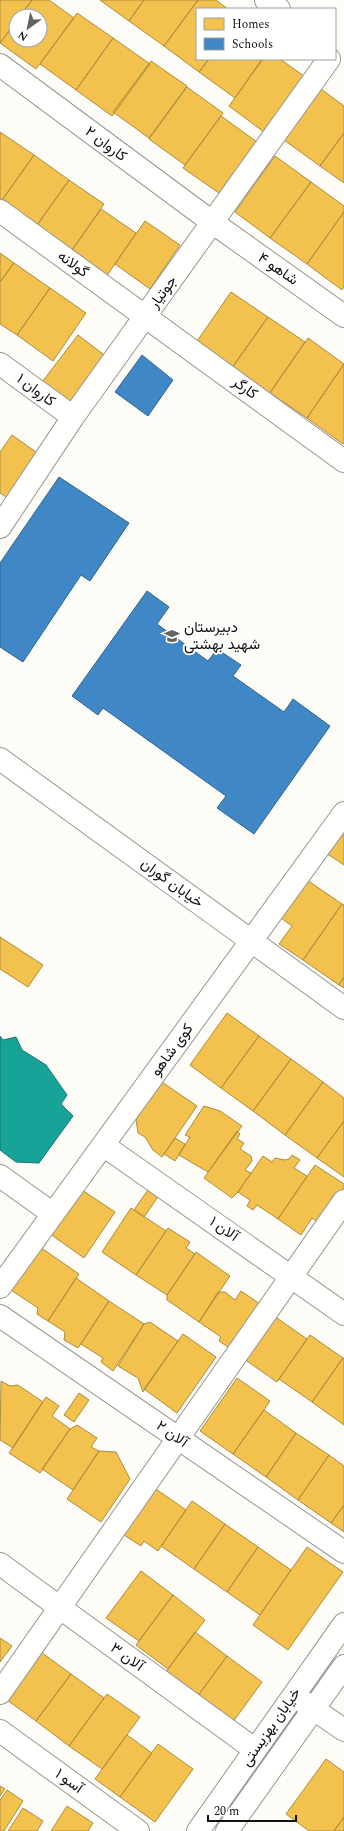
<svg xmlns="http://www.w3.org/2000/svg" width="344" height="1831" font-family="Spectral,Vazirmatn,serif">
<rect width="100%" height="100%" fill="#fdfcf7"/>
<path fill="#f2c14e" stroke="#ae8c3c" d="M0,0H32L20,16H16V22L0,43Z
M32,0H49L74,18L36,69L0,43L16,22V40H40V16H20Z
M100,0H144L129,21Z
M144,0H198L164,46L129,21Z
M198,0H216L228,9H197V59H209L199,72L164,46Z
M77,13L113,38L76,90L40,64Z
M113,38L150,64L112,116L76,90Z
M209,59H262L235,98L199,72Z
M263,59H280L304,76L264,132L229,106Z
M151,61L187,86L149,138L113,112Z
M187,87L223,113L185,165L149,139Z
M321,89L344,106V133L320,166L284,140Z
M221,116L257,142L219,193L183,168Z
M0,132L34,155L0,203Z
M344,133V183L320,166Z
M34,155L69,180L35,228L0,203Z
M275,156L311,182L270,238L235,212Z
M69,180L104,204L70,253L35,228Z
M311,182L344,206V212L307,264L270,238Z
M101,209L136,233L106,277L70,253Z
M344,212V287L342,290L307,264Z
M145,221L180,245L150,289L115,264Z
M0,253L14,263L0,282Z
M14,263L50,288L17,335L0,324V282Z
M50,288L86,313L53,361L17,335Z
M231,292L268,317L229,372L193,347Z
M268,317L305,342L266,398L229,372Z
M78,335L107,357L69,408L39,386Z
M308,338L344,364L307,418L270,393Z
M344,364V443L343,444L307,418Z
M12,435L43,457L14,502L0,493V452Z
M344,827V865L326,853Z
M307,880L342,904L303,960L279,944L292,926L281,918Z
M342,904L344,905V977L339,985L303,960Z
M0,937L43,965L28,987L0,969Z
M344,977V988L339,985Z
M227,1013L259,1036L221,1088L190,1065Z
M259,1036L291,1059L253,1111L221,1088Z
M291,1059L323,1082L285,1135L253,1111Z
M162,1082L197,1106L162,1157L153,1150L145,1137L138,1133L136,1119Z
M323,1082L344,1098V1121L317,1158L285,1135Z
M204,1106L220,1111L242,1126L208,1172L179,1155L190,1137L185,1135Z
M344,1121V1177L317,1158Z
M237,1131L240,1134L237,1139L244,1143L240,1149L251,1156L252,1161L245,1170L251,1173L238,1192L232,1198L204,1178Z
M175,1138L185,1144L175,1161L164,1154Z
M292,1155L300,1160L294,1168L307,1176L278,1219L257,1205L253,1210L247,1206L250,1200L238,1192L263,1156L272,1162L275,1158L285,1160L289,1159Z
M315,1165L344,1184V1189L321,1224L312,1218L301,1235L278,1219Z
M76,1186L115,1212L84,1258L46,1231Z
M150,1187L160,1194L144,1217L134,1210Z
M131,1208L166,1231L136,1275L102,1252Z
M168,1228L190,1242L186,1248L195,1254L167,1295L136,1275Z
M40,1247L79,1274L48,1321L37,1314L38,1308L11,1290Z
M196,1252L230,1276L199,1322L167,1300V1295Z
M76,1278L109,1301L78,1348L64,1340L65,1332L48,1321Z
M241,1291L260,1304L231,1349L219,1341L221,1337L199,1322L218,1292H225L235,1300Z
M109,1301L144,1324L113,1371L101,1362L103,1358L81,1344Z
M274,1316L307,1339L277,1382L244,1359Z
M150,1322L178,1341L143,1392L138,1378L118,1366L144,1324Z
M183,1334L216,1357L177,1413L144,1389Z
M310,1335L343,1358L312,1402L279,1379Z
M343,1358L344,1359V1425L312,1402Z
M237,1378L270,1401L233,1454L200,1431Z
M1,1381L10,1386L18,1385L43,1402L13,1448L0,1440Z
M79,1393L89,1400L74,1422L64,1415Z
M46,1397L59,1406L52,1416L70,1429L40,1473L9,1453Z
M264,1410L296,1433L266,1477L233,1454Z
M77,1425L97,1438L91,1447L99,1451L73,1490L42,1469L70,1429Z
M296,1433L329,1455L298,1500L266,1477Z
M99,1451L116,1452L130,1479L101,1522L67,1499Z
M329,1455L344,1466V1505L331,1523L298,1500Z
M153,1487L186,1510L158,1551L144,1541L141,1546L121,1533Z
M192,1501L225,1524L194,1569L161,1546Z
M344,1505V1532L331,1523Z
M225,1524L258,1547L227,1592L194,1569Z
M258,1547L291,1570L260,1615L227,1592Z
M307,1547L343,1572L288,1650L253,1625Z
M141,1571L173,1595L139,1641L106,1618Z
M173,1595L205,1620L168,1669L136,1645Z
M195,1632L227,1656L195,1700L163,1676Z
M0,1638L12,1646L0,1662Z
M38,1650L71,1674L36,1721L3,1697Z
M227,1656L262,1682L230,1726L195,1700Z
M71,1674L104,1698L69,1746L36,1721Z
M107,1694L140,1717L102,1769L69,1746Z
M127,1735L152,1753L120,1797L95,1779Z
M158,1744L193,1769L155,1822L120,1797Z
M326,1759L344,1772V1817L334,1831H309L286,1814Z
M0,1786L5,1789L0,1796Z
M7,1790L23,1801L4,1831H0V1800Z
M67,1806L93,1823L88,1831H51Z
M23,1808L43,1821L37,1831H8Z
M344,1817V1831H334Z"/>
<path fill="#3f88c5" stroke="#31648f" d="M142,355L173,380L148,416L115,392Z
M59,477L129,523L90,581L81,575L23,662L0,647V563Z
M147,591L169,607L157,624L208,661L217,649L241,665L233,676L284,712L293,699L330,726L254,834L217,808L226,796L103,708L98,715L72,696Z"/>
<path fill="#17a398" stroke="#157770" d="M0,1036L3,1040L16,1037L22,1050L46,1065L67,1095L61,1104L73,1116L39,1163L16,1162L0,1150Z"/>
<g fill="none" stroke-linecap="round" stroke-linejoin="round">
<g stroke="#979795" stroke-width="24">
<path id="minor" d="M266,0L279,9
M0,65L212,222L344,316
M0,211L344,461
M0,364L73,417
M0,527L73,417L329,59
M0,759L344,1008
M103,1145L344,1314
M0,1176L53,1214
M0,1287L344,813
M0,1316L344,1552
M0,1564L254,1749
M0,1693L344,1201
M302,1701L344,1730
M0,1731L138,1831
M198,1831L344,1624
M227,1831L344,1666"/>
</g>
<use href="#minor" stroke="#fffffe" stroke-width="22"/>
</g>
<defs>
<g id="school-bare" transform="scale(1.2)"><path d="M0-5L7-2L0 1L-7-2ZM-4 1L0 2.5L4 1V4Q0 6-4 4Z" fill="#646362" stroke="#fff" stroke-width="2.5" paint-order="stroke"/></g>
</defs>
<g fill-rule="evenodd">
<use href="#school-bare" x="172" y="636"/>
</g>
<g text-anchor="middle" dominant-baseline="central" stroke-width="4" stroke-linejoin="round" paint-order="stroke">
<g font-size="15" fill="#111" stroke="#fff">
<text transform="translate(106 144) rotate(37)">کاروان ۲</text>
<text transform="translate(73 264) rotate(36)">گولانه</text>
<text transform="translate(278 269) rotate(35)">شاهو ۴</text>
<text transform="translate(163 292) rotate(-54)">جوتیار</text>
<text transform="translate(245 388) rotate(36)">کارگر</text>
<text transform="translate(36 390) rotate(37)">کاروان ۱</text>
<text transform="translate(172 883) rotate(36)">خیابان گوران</text>
<text transform="translate(172 1050) rotate(-54)">کوی شاهو</text>
<text transform="translate(224 1229) rotate(35)">آلان ۱</text>
<text transform="translate(172 1434) rotate(35)">آلان ۲</text>
<text transform="translate(127 1657) rotate(36)">آلان ۳</text>
<text transform="translate(271 1727) rotate(-55)">خیابان بهزیستی</text>
<text transform="translate(69 1781) rotate(36)">آسو ۱</text>
</g>
<g font-size="15" fill="#111" stroke="#fff" text-anchor="start">
<text x="184" y="627">دبیرستان<tspan x="184" dy="17">شهید بهشتی</tspan></text>
</g>
</g>
<rect x="196" y="8" width="140" height="52" fill="#ffffff" stroke="#a0a0a0"/>
<rect x="204" y="18" width="20" height="12" fill="#f2c14e" stroke="#a0a0a0"/>
<text x="232" y="28" font-size="12" fill="#111111">Homes</text>
<rect x="204" y="38" width="20" height="12" fill="#3f88c5" stroke="#a0a0a0"/>
<text x="232" y="48" font-size="12" fill="#111111">Schools</text>
<g transform="translate(28 28) rotate(213)"><circle r="19" fill="#ffffff" stroke="#a0a0a0"/>
<path d="M0-3L7 15L0 10L-7 15Z" fill="#646362"/>
<text y="-6" font-size="11" font-weight="bold" text-anchor="middle" fill="#111111">N</text>
</g>
<path d="M208 1815v6h88v-6" fill="none" stroke="#111111" stroke-width="2"/>
<text x="214" y="1815" font-size="12" fill="#111111" stroke="#ffffff" stroke-width="3" paint-order="stroke">20 m</text>
</svg>
